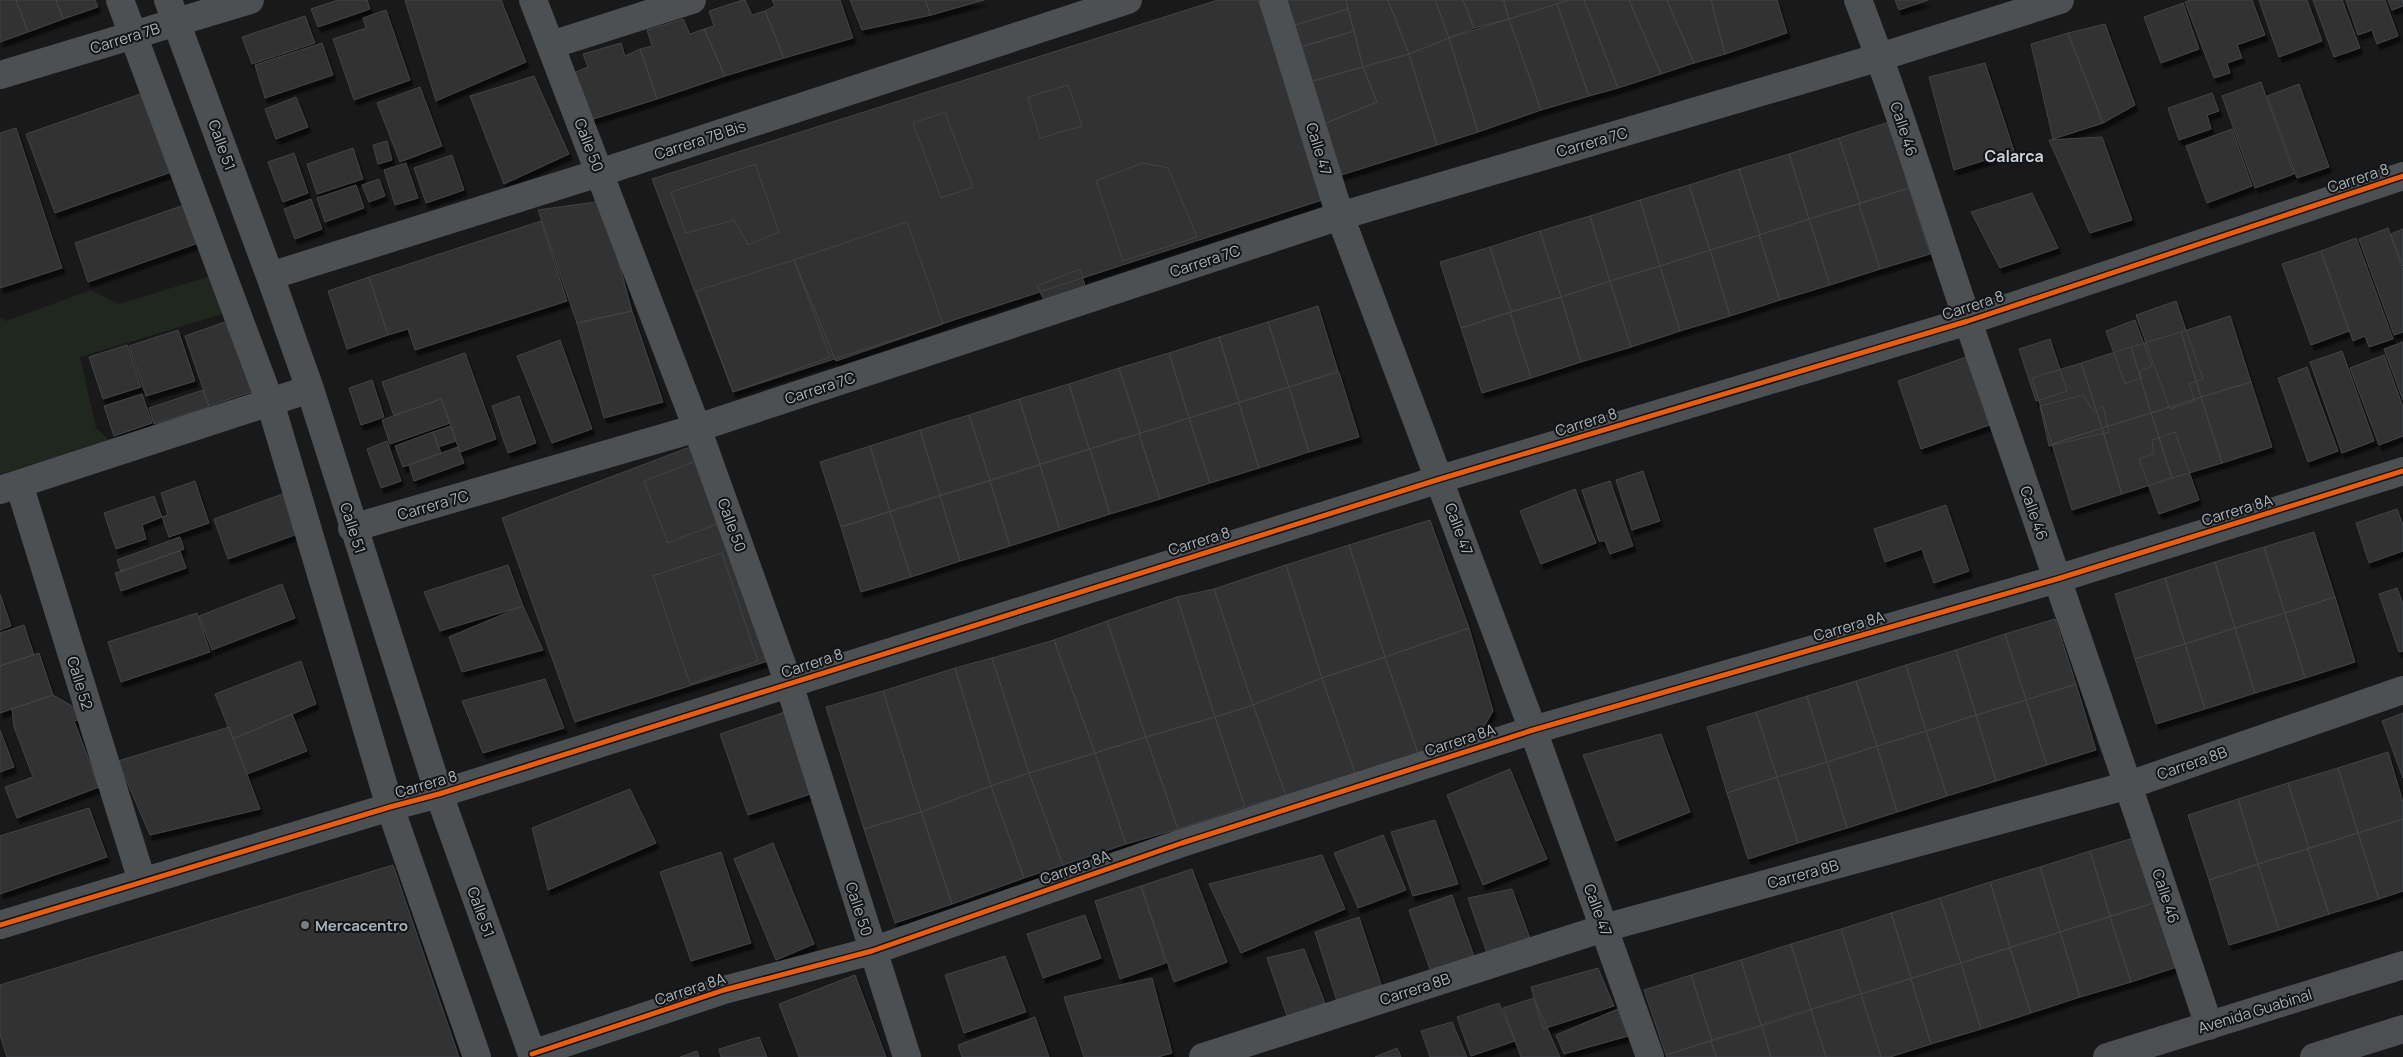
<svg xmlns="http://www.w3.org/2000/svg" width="2403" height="1057" font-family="Manrope,sans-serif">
<defs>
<filter id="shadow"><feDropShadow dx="3" dy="5.5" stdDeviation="1" flood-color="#0009"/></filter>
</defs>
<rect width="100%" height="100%" fill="#19191a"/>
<path fill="#20271f" d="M214,275L229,312L80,357L96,428L109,440L0,475V318L6,321L91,290L119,304Z"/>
<path fill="#313132" stroke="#424446" filter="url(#shadow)" d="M0,0H16L28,32L0,42Z
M16,0H56L63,19L28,32Z
M56,0H95L98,7L63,19Z
M338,0H367L370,9L318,27L311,9Z
M405,0H501L526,62L436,101Z
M743,0H745L752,15L765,11L784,58L725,76L704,29L714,26L709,11Z
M772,0H840L853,38L784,58L765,11L775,6Z
M850,0H925L931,15L862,30Z
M925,0H984L931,15Z
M1218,0H1258L1331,197L733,392L652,179Z
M1283,0H1346L1348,9L1292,26Z
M1346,0H1388L1409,54L1363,67Z
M1388,0H1435L1449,38L1409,54Z
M1435,0H1463L1474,28L1449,38Z
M1463,0H1503L1509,19L1474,28Z
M1504,0H1569L1509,19Z
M1569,0H1584L1618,88L1589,96L1557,4Z
M1584,0H1629L1661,74L1618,88Z
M1629,0H1667L1694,63L1661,74Z
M1667,0H1711L1725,54L1694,63Z
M1711,0H1777L1787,33L1725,54Z
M1895,0H1928L1899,10Z
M2191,0H2252L2265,35L2237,45L2242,58L2227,63L2230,73L2214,78L2185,2Z
M2259,0H2307L2322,41L2279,57Z
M2313,0H2342L2360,48L2334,57Z
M2346,0H2385L2398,36L2377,44L2372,30L2358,35Z
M2388,0H2403V6L2392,10Z
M2183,3L2199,49L2161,63L2144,17Z
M1557,4L1589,96L1541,110L1509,19Z
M1348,9L1354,31L1294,49L1292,26Z
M386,10L410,80L354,100L333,39L366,28L363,18Z
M305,16L315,43L252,64L242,37Z
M683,19L690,34L704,29L725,76L657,99L640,49L652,46L647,30Z
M1509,19L1541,110L1478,132L1449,38Z
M2105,24L2135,105L2103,123L2068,33Z
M1354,31L1363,67L1302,84L1294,49Z
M2068,33L2103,123L2053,139L2031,44Z
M1449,38L1478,132L1437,145L1409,54Z
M322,43L333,75L265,98L255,65Z
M621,43L625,56L640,49L657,99L587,121L573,73L588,67L583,54Z
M1409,54L1437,145L1338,176L1319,126L1377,102L1363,67Z
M1985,63L2014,151L1954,170L1929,77Z
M1363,67L1377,102L1319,126L1302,84Z
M534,76L569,154L504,184L470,96Z
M2261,82L2294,174L2255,188L2222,96Z
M2299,84L2329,167L2297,178L2267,96Z
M1068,85L1082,126L1040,138L1028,97Z
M420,87L442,146L400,162L377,103Z
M149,91L177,170L55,213L26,134Z
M2212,93L2219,111L2207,115L2211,129L2179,140L2168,108Z
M296,97L308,127L276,139L265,109Z
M945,112L973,187L941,198L913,123Z
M1889,122L1909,188L1860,203L1839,138Z
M16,128L62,268L0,288V133Z
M2232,129L2252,186L2207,203L2186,146Z
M2102,137L2132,220L2090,233L2049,140Z
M1839,138L1860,203L1809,219L1789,154Z
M387,141L392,160L378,164L373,145Z
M353,148L363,179L317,194L307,164Z
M294,153L308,193L283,202L268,162Z
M1789,154L1809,219L1760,235L1739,169Z
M452,155L464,190L426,203L414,168Z
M406,163L418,198L395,205L384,170Z
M1143,163L1168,168L1197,237L1123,261L1096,181Z
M755,164L779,232L748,245L734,220L686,233L671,192Z
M1739,169L1760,235L1710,250L1689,185Z
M379,179L385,196L369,202L362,185Z
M356,185L364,208L325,222L317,198Z
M1689,185L1710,250L1660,266L1640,200Z
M1909,188L1930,254L1880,269L1859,204Z
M2032,193L2058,248L2000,268L1971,212Z
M311,199L322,229L295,239L284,209Z
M1640,200L1660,266L1610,281L1590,216Z
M602,201L632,311L577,323L538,210Z
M190,203L204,241L88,282L75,243Z
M1859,204L1880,269L1830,285L1809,219Z
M1590,216L1610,281L1561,297L1540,231Z
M1809,219L1830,285L1780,300L1759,235Z
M541,221L567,301L415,350L408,329L388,335L369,277Z
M907,222L943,324L836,361L794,260Z
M2388,228L2403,270V332L2394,335L2359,239Z
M2403,229V266L2391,234Z
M1540,231L1561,297L1511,312L1490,247Z
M1759,235L1780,300L1730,316L1710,250Z
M2356,238L2393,339L2369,347L2365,336L2353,341L2321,251Z
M1490,247L1511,312L1461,328L1440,262Z
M1710,250L1730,316L1680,331L1660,266Z
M2321,251L2349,331L2311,345L2282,264Z
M794,260L830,357L733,392L696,291Z
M1660,266L1680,331L1631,347L1610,281Z
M1080,269L1086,289L1045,302L1037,286Z
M369,277L388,335L347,349L328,291Z
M1610,281L1631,347L1581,362L1561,297Z
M1561,297L1581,362L1531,378L1510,312Z
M2176,301L2203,379L2189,384L2195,401L2170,409L2136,315Z
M1318,306L1338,371L1289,387L1268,322Z
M632,311L663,402L604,418L577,323Z
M1510,312L1531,378L1482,393L1461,328Z
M2230,316L2251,382L2201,397L2181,332Z
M236,318L260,389L209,406L185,336Z
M2135,320L2152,366L2140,371L2142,378L2125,384L2106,331Z
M1268,322L1289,387L1239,402L1219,337Z
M178,330L195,381L146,396L129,346Z
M2181,332L2201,397L2151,413L2131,347Z
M1219,337L1239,402L1189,418L1169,353Z
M2050,339L2067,391L2036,401L2019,349Z
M560,340L592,429L552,443L517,356Z
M2403,342V400L2384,349Z
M127,345L141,387L103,399L89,357Z
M2131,347L2151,413L2102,428L2081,363Z
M2342,351L2374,441L2342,453L2310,362Z
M465,353L496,439L460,452L441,399L394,416L382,382Z
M1169,353L1189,418L1140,433L1119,368Z
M1972,355L1995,423L1921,449L1898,381Z
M2384,355L2403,407V436L2379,445L2350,368Z
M2081,363L2102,428L2052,444L2032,378Z
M2307,367L2338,451L2308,462L2278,378Z
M1119,368L1140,433L1089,449L1069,384Z
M1339,372L1359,437L1309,452L1289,387Z
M372,380L384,417L361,425L349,388Z
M2251,382L2272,447L2222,463L2201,397Z
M1069,384L1089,449L1040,464L1019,399Z
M1289,387L1309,452L1259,468L1239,403Z
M203,390L209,407L154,424L149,408Z
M142,394L152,423L114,436L104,406Z
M2083,395L2094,412L2103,406L2109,432L2049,446L2040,406Z
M519,396L536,443L508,453L492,406Z
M2201,397L2222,463L2172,478L2151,413Z
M441,399L450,423L390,444L382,420Z
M1019,399L1040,464L990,480L969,415Z
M1239,403L1259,468L1210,483L1189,418Z
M2151,413L2172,478L2122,494L2102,428Z
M969,415L990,480L940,495L920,430Z
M1189,418L1210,483L1160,499L1139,434Z
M451,426L456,441L438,447L433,432Z
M2102,428L2122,494L2072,510L2052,444Z
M920,430L940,495L890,511L870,446Z
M433,432L441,453L403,467L395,446Z
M2175,432L2199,500L2159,514L2139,459L2154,453L2152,440Z
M1139,434L1160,499L1110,514L1090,449Z
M387,441L401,481L381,488L367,449Z
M870,446L890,511L841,527L820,462Z
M458,447L464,463L414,481L409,465Z
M690,447L771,660L575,722L502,518Z
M1090,449L1110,514L1060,530L1040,465Z
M699,460L724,521L668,543L644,481Z
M1040,465L1060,530L1010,546L990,481Z
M1643,471L1660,521L1632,530L1616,480Z
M195,481L209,523L169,537L162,517L168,515L161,493Z
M990,481L1010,546L960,561L940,496Z
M1610,481L1633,546L1610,554L1605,541H1599L1582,490Z
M1575,489L1596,543L1541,564L1520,511Z
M288,492L303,532L228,559L214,519Z
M154,496L162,517L142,525L146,539L116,549L104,513Z
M940,496L960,561L911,577L890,512Z
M1946,505L1969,571L1934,583L1922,549L1885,562L1874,529Z
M2397,509L2403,525V551L2369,563L2356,523Z
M890,512L911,577L861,592L841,527Z
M1430,520L1469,628L1385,657L1349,545Z
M2314,532L2335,597L2285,613L2264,547Z
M180,537L184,549L121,572L117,560Z
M1349,545L1385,657L1322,678L1286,565Z
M2264,547L2285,613L2235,628L2215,562Z
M180,551L186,568L121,591L115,573Z
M722,553L758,661L690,684L653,576Z
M2215,562L2235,628L2185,644L2165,578Z
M508,565L523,606L440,631L424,592Z
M1286,565L1322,678L1253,705L1214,589Z
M2165,578L2185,644L2135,659L2115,594Z
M282,584L295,618L212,650L199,616Z
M2397,588L2403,604V651L2399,652L2379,594Z
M1214,589L1253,705L1215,717L1177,597Z
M0,594L11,626L0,630Z
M1177,597L1215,717L1146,737L1107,621Z
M2335,597L2355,662L2305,678L2285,613Z
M523,606L543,650L462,672L449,637Z
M197,613L210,652L121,682L108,642Z
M2285,613L2305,678L2255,693L2235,628Z
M2055,619L2076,684L2026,700L2005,634Z
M1107,621L1146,737L1095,753L1054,640Z
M24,625L34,655L0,666V633Z
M1469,628L1493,711L1479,735L1418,753L1385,657Z
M2235,628L2255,693L2205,709L2185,644Z
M2005,634L2026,700L1976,715L1956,650Z
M1054,640L1095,753L1029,773L992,658Z
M2185,644L2205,709L2156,724L2135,659Z
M1956,650L1976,715L1926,731L1906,665Z
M39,653L53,695L0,713V666Z
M1385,657L1418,753L1355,773L1322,678Z
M992,658L1029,773L991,786L955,668Z
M301,661L316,704L233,739L215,694Z
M1906,665L1926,731L1877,746L1856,681Z
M955,668L991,786L921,812L883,691Z
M1322,678L1355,773L1286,795L1253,705Z
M545,679L564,728L483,753L462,701Z
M1856,681L1877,746L1827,762L1807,696Z
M2076,684L2096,750L2047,765L2026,700Z
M883,691L921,812L864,829L826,707Z
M53,695L77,709L81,719L74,721L99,787L17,818L5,787L33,777L14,727L12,709Z
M1807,696L1827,762L1777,777L1756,712Z
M2026,700L2047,765L1996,781L1976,715Z
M1253,705L1286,795L1245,807L1215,717Z
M788,711L816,792L748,815L720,734Z
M1756,712L1777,777L1727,793L1707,727Z
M2403,713V778L2382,721Z
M292,714L307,751L247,774L233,739Z
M1976,715L1996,781L1947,796L1926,731Z
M1215,717L1245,807L1178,829L1146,737Z
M229,727L260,809L150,835L118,761Z
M0,730L14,767L0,772Z
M1926,731L1947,796L1897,812L1877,746Z
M1661,734L1690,812L1616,841L1583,755Z
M1146,737L1178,829L1126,844L1095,753Z
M1877,746L1897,812L1847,828L1827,762Z
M2388,752L2403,802V819L2358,833L2338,768Z
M1095,753L1126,844L1063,865L1029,773Z
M1827,762L1847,828L1798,843L1777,777Z
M2338,768L2358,833L2309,848L2288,783Z
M1510,769L1547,859L1483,885L1447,795Z
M1029,773L1063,865L1024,878L991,786Z
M1777,777L1798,843L1748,859L1727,793Z
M2288,783L2309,848L2258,864L2238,799Z
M991,786L1024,878L952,904L921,812Z
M630,789L656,843L548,890L532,828Z
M2238,799L2258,864L2209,880L2188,815Z
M89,808L107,857L0,894V836Z
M921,812L952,904L895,923L864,829Z
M2403,819V891L2379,899L2358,833Z
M1435,820L1458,884L1413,896L1391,832Z
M2358,833L2379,899L2329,914L2308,849Z
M1383,835L1406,890L1358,908L1334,853Z
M2140,836L2160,901L2110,916L2090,851Z
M773,843L814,944L776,960L734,859Z
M2308,849L2329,914L2279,930L2258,864Z
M2090,851L2110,916L2060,932L2040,867Z
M721,852L751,943L691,961L660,872Z
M1322,855L1345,909L1241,953L1209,884Z
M2258,864L2279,930L2229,945L2209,880Z
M393,865L459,1057H7L0,1035V985Z
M2040,867L2060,932L2010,947L1990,882Z
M1192,869L1227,962L1174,982L1141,886Z
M1990,882L2010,947L1961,963L1940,898Z
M1141,886L1166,963L1120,979L1095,901Z
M1512,889L1530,938L1487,953L1468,898Z
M1452,895L1474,956L1431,972L1409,910Z
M1940,898L1961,963L1911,978L1891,913Z
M2160,901L2180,966L2131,982L2110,917Z
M1891,913L1911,978L1861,994L1841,929Z
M1085,915L1101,958L1043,978L1027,934Z
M1359,917L1382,987L1337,1001L1315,932Z
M2110,917L2131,982L2080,997L2060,932Z
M1841,929L1861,994L1811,1009L1791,944Z
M2060,932L2080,997L2031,1013L2010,948Z
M1791,944L1811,1009L1761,1025L1741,960Z
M2010,948L2031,1013L1981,1029L1961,963Z
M1304,949L1325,1003L1287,1016L1267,958Z
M1005,956L1026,1012L964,1033L945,975Z
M1741,960L1761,1025L1712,1040L1691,975Z
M1961,963L1981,1029L1931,1044L1911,979Z
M1598,968L1614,1006L1543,1029L1531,987Z
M855,975L886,1057H799L779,1004Z
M1691,975L1712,1040L1666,1055L1644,990Z
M1152,978L1172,1053L1158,1057H1084L1064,997Z
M1911,979L1931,1044L1890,1057H1881L1861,994Z
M1861,994L1881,1057H1826L1811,1010Z
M1534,998L1560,1057H1521L1503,1008Z
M1499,1003L1515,1041L1471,1056L1457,1017Z
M1618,1009L1628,1036L1564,1054L1556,1035Z
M1811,1010L1826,1057H1771L1762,1026Z
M1035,1017L1049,1057H962L958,1045Z
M1452,1022L1467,1057H1430L1421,1031Z
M1762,1026L1771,1057H1716L1711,1041Z
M759,1037L767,1057H721L719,1049Z
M1711,1041L1716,1057H1667L1666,1055Z
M1397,1048L1401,1057H1375Z
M697,1051L699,1057H680Z"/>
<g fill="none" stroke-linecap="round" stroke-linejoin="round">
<path stroke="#4d5053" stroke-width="28" d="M120,0L270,402L390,807L477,1057
M168,0L270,276L310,389L439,794L533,1057
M533,0L697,428L789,684L907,1057
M1273,0L1340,216L1533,730L1650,1057
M1858,0C1900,108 1933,220 1971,330C2051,561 2132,793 2209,1026
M551,45L692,0
M0,75L250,0
M270,276L599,173L1128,0
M19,484L142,881
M0,490L310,389
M352,528L697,428L1340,216L1880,57L2060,0
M0,925L390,807L439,794L1440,479L1968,321L2403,176
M532,1054L724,990L872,951L1182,843L1533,730L2057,579L2403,471
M1203,1057L1604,928L2129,785L2403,690"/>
<path stroke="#4c4e51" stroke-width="28" d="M2107,1057L2403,965
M2314,1057L2403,1029"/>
<g stroke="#131416" stroke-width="8">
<path id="cycleway" d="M0,925L390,807L439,794L1440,479L1968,321L2403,176
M532,1054L724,990L872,951L1182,843L1533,730L2057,579L2403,471"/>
</g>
<use href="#cycleway" stroke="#e95d12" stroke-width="5"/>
</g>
<circle fill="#777e83" stroke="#131416" stroke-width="2" cx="305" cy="925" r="5"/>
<g text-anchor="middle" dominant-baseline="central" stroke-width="4" stroke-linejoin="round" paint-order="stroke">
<g font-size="15" fill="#aab4bb" stroke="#131416">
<text transform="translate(125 38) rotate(-17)">Carrera 7B</text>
<text transform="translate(1904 129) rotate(72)">Calle 46</text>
<text transform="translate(700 140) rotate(-18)">Carrera 7B Bis</text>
<text transform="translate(1592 142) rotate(-16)">Carrera 7C</text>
<text transform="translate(222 145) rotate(70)">Calle 51</text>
<text transform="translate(589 145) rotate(69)">Calle 50</text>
<text transform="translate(1319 149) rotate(73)">Calle 47</text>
<text transform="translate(2358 178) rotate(-18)">Carrera 8</text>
<text transform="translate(1205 261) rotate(-18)">Carrera 7C</text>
<text transform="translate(1973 305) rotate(-18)">Carrera 8</text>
<text transform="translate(820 388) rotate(-18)">Carrera 7C</text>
<text transform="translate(1586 422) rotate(-17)">Carrera 8</text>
<text transform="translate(433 505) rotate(-16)">Carrera 7C</text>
<text transform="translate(2237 510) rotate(-17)">Carrera 8A</text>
<text transform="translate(2034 513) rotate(71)">Calle 46</text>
<text transform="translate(732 525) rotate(70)">Calle 50</text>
<text transform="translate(353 528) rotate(72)">Calle 51</text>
<text transform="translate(1459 529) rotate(70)">Calle 47</text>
<text transform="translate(1199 541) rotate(-17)">Carrera 8</text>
<text transform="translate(1849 626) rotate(-16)">Carrera 8A</text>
<text transform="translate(812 663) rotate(-18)">Carrera 8</text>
<text transform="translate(80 683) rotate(73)">Calle 52</text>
<text transform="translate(1460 740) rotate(-18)">Carrera 8A</text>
<text transform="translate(2192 763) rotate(-19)">Carrera 8B</text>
<text transform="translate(426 784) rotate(-16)">Carrera 8</text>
<text transform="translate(1075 867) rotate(-20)">Carrera 8A</text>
<text transform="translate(1803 874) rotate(-15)">Carrera 8B</text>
<text transform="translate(2166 896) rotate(72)">Calle 46</text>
<text transform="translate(859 909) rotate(72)">Calle 50</text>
<text transform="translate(1598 910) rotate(70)">Calle 47</text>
<text transform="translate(481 912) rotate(70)">Calle 51</text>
<text transform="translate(690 989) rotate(-18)">Carrera 8A</text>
<text transform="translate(1415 989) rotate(-18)">Carrera 8B</text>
<text transform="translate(2255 1011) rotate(-17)">Avenida Guabinal</text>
</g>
<g font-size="15" font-weight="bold" fill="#aab4bb" stroke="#131416" text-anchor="start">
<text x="315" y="925">Mercacentro</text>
</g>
<g font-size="16" font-weight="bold" fill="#cbd2d7" stroke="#131416">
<text x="2014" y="156">Calarca</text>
</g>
</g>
</svg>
